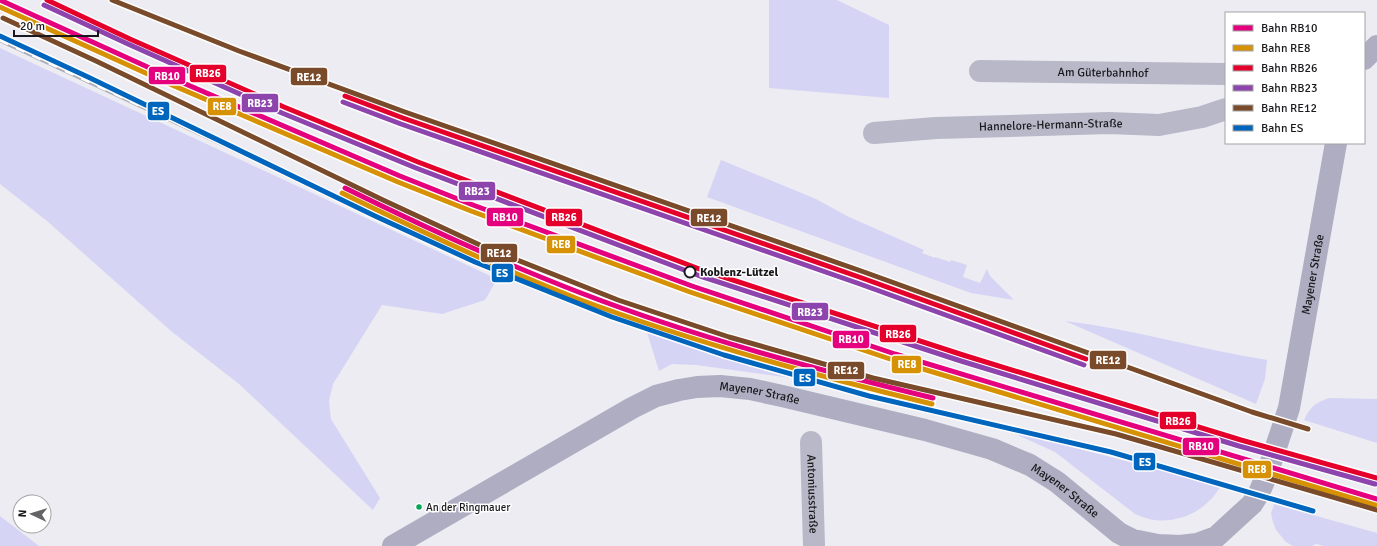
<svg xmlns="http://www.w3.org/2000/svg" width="1377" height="546" font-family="Signika,sans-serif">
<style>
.green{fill:#d5d4f5}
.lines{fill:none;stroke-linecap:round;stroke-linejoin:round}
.street{stroke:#b8b8c8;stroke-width:22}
.secondary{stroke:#aeadc1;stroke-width:22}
.rail-casing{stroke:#adadb8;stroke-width:4.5}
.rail{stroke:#fff;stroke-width:3;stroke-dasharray:9;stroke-linecap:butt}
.rail-1-casing{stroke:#fff;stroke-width:8}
.rail-2-casing{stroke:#fff;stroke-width:8}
.rail-3-casing{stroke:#fff;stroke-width:8}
.rail-4-casing{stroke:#fff;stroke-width:8}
.rail-5-casing{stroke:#fff;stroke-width:8}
.rail-6-casing{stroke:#fff;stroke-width:8}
.rail-1{stroke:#e5007d;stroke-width:5}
.rail-2{stroke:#d69104;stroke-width:5}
.rail-3{stroke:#e4002b;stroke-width:5}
.rail-4{stroke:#8e44ad;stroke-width:5}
.rail-5{stroke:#7a4b2a;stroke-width:5}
.rail-6{stroke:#0065bd;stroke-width:5}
.stop-dot{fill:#fff;stroke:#19191d;stroke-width:2}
.bus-dot{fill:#00a651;stroke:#fff;stroke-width:1.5}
.labels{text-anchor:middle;stroke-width:3;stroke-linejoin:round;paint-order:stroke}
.bus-label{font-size:11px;fill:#19191d;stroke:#fff;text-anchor:start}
.street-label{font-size:12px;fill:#19191d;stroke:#fff}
.stop-label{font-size:12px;font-weight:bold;fill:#19191d;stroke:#fff;text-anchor:start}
.line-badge{stroke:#fff;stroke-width:1.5}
.badge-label{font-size:11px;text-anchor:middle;font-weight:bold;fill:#fff}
</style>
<rect width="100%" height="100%" fill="#ececf2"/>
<!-- green -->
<g class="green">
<polygon points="769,0 837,0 889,25 889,98 769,88"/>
<polygon points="0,48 497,279 485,300 442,314 382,305 333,384 329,401 331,419 380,498 373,510 239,384 171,331 47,221 0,184"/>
<polygon points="721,160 816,199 849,217 924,250 922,253 935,258 935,257 950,262 951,260 967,265 963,277 980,283 987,269 990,276 1014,300 971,293 707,197"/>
<path d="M1065,321C1133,329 1199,349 1267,360L1265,379L1256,404Z"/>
<polygon points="647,332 799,379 696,365 672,364 659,371"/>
<path d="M1329,398L1377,399V443L1304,420C1310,407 1315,403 1329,398Z"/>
<path d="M1007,430L1221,486C1217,491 1214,497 1209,501C1195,516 1170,524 1149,519C1145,518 1140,516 1135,514L1055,452Z"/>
<polygon points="1274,504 1377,533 1377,546 1324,546 1316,544 1312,546 1293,546 1286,542 1276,530 1273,522 1271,514"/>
<polygon points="0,516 39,546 0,546"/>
</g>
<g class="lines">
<!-- street -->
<g class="street">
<path id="s1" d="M980,71L1226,74"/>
<path id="s2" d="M874,133L936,128L1109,123L1159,125L1202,117L1226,109"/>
<path id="s3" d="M811,442L814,546"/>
</g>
<!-- secondary -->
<g class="secondary">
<polyline points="1364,59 1377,46"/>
<path id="s4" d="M393,546L632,408L656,396L679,390L697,387L720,386L750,389L782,396L925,430L992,449L1030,465L1057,482L1119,533L1133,540L1158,545L1180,546L1197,544L1216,537L1252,504L1259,493L1267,474L1289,408L1336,143"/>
</g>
<defs>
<polyline id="rail" points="0,40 250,157"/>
</defs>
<!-- rail casing -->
<use href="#rail" class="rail-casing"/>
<!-- rail -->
<use href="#rail" class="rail"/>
<defs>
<g id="rail-1">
<polyline points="0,0 174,79 400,176 473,205 692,286 895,354 1377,499"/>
<path d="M345,188C422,226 500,262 581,293C695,337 814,369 933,398"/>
</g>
<g id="rail-2">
<polyline points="0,7 172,85 398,182 471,211 690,292 893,360 1375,505"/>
<path d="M342,193C420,231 498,268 578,299C693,342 812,375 932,404"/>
</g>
<g id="rail-3">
<polyline points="47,0 130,39 284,107 418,162 702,270 963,355 1241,440 1377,478"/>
<polyline points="345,96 403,118 862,278 1086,359"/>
</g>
<g id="rail-4">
<polyline points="44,5 128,44 282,113 416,168 700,276 961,361 1239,446 1375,484"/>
<polyline points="343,102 401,124 860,284 1084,365"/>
</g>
<g id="rail-5">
<polyline points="112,0 239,51 405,112 864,272 1252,412 1308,429"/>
<polyline points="3,18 96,61 383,200 482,246 618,300 729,337 873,378 1116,434 1377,510"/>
</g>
<polyline id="rail-6" points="0,36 88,77 375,216 475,262 612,317 724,355 869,396 1111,452 1313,511"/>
</defs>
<!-- rail-1 casing -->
<use href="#rail-1" class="rail-1-casing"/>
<!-- rail-2 casing -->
<use href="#rail-2" class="rail-2-casing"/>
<!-- rail-3 casing -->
<use href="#rail-3" class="rail-3-casing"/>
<!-- rail-4 casing -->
<use href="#rail-4" class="rail-4-casing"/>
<!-- rail-5 casing -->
<use href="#rail-5" class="rail-5-casing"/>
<!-- rail-6 casing -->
<use href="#rail-6" class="rail-6-casing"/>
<!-- rail-1 -->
<use href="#rail-1" class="rail-1"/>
<!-- rail-2 -->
<use href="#rail-2" class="rail-2"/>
<!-- rail-3 -->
<use href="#rail-3" class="rail-3"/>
<!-- rail-4 -->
<use href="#rail-4" class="rail-4"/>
<!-- rail-5 -->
<use href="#rail-5" class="rail-5"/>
<!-- rail-6 -->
<use href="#rail-6" class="rail-6"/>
</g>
<!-- markers -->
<circle class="stop-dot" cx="690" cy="272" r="5.5"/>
<circle class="bus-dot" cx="419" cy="507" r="3.5"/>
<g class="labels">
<!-- bus labels -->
<g class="bus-label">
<text x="426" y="511">An der Ringmauer</text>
</g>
<!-- street labels -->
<g class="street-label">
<text dy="4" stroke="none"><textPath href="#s1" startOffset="123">Am Güterbahnhof</textPath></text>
<text dy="4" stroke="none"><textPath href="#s2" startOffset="177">Hannelore-Hermann-Straße</textPath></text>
<text dy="4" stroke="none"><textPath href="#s4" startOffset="1189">Mayener Straße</textPath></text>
<text dy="4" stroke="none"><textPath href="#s4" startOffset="408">Mayener Straße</textPath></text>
<text dy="4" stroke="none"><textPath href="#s4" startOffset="732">Mayener Straße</textPath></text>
<text dy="4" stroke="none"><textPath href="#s3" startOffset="52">Antoniusstraße</textPath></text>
</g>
<!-- stop labels -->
<g class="stop-label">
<text x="700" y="276">Koblenz-Lützel</text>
</g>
</g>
<g class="line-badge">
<rect x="189" y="64" width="38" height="19" rx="4" fill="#e4002b"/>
<rect x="148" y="66" width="38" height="19" rx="4" fill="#e5007d"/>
<rect x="290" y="67" width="38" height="19" rx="4" fill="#7a4b2a"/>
<rect x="241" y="93" width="38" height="20" rx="4" fill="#8e44ad"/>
<rect x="207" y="97" width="30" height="19" rx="4" fill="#d69104"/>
<rect x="147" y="101" width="23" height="20" rx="4" fill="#0065bd"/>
<rect x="458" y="181" width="38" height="20" rx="4" fill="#8e44ad"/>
<rect x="486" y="207" width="38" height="20" rx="4" fill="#e5007d"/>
<rect x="545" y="208" width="38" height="19" rx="4" fill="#e4002b"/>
<rect x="690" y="208" width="38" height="19" rx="4" fill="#7a4b2a"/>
<rect x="546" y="235" width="30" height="19" rx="4" fill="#d69104"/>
<rect x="480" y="243" width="38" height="20" rx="4" fill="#7a4b2a"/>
<rect x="491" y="263" width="23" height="20" rx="4" fill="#0065bd"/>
<rect x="791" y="302" width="38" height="19" rx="4" fill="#8e44ad"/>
<rect x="879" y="324" width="38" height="19" rx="4" fill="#e4002b"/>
<rect x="832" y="330" width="38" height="19" rx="4" fill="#e5007d"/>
<rect x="1089" y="350" width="38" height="20" rx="4" fill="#7a4b2a"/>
<rect x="891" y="355" width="31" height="19" rx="4" fill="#d69104"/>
<rect x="827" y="361" width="38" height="19" rx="4" fill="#7a4b2a"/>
<rect x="793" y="368" width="23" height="19" rx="4" fill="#0065bd"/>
<rect x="1159" y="411" width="38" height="19" rx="4" fill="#e4002b"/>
<rect x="1182" y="437" width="38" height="19" rx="4" fill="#e5007d"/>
<rect x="1133" y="452" width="23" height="19" rx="4" fill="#0065bd"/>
<rect x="1242" y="460" width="30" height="19" rx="4" fill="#d69104"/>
</g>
<g class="badge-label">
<text x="208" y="77">RB26</text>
<text x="167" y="80">RB10</text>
<text x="309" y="81">RE12</text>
<text x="260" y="107">RB23</text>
<text x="222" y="110">RE8</text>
<text x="158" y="115">ES</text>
<text x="477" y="195">RB23</text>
<text x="505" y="221">RB10</text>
<text x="564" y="221">RB26</text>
<text x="709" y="222">RE12</text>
<text x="561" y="248">RE8</text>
<text x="499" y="257">RE12</text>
<text x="502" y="277">ES</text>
<text x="810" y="316">RB23</text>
<text x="898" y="338">RB26</text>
<text x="851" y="343">RB10</text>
<text x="1108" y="364">RE12</text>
<text x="907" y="368">RE8</text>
<text x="846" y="374">RE12</text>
<text x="805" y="382">ES</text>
<text x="1178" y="425">RB26</text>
<text x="1201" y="450">RB10</text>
<text x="1145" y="466">ES</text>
<text x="1257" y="473">RE8</text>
</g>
<!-- legend -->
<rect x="1225" y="12" width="140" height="132" fill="#ffffff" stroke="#a3a3a5"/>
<rect x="1233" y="25" width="20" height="6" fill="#e5007d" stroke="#a3a3a5"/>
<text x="1261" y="32" font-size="12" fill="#19191d">Bahn RB10</text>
<rect x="1233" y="45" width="20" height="6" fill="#d69104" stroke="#a3a3a5"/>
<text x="1261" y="52" font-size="12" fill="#19191d">Bahn RE8</text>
<rect x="1233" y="65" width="20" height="6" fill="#e4002b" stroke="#a3a3a5"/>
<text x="1261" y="72" font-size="12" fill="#19191d">Bahn RB26</text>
<rect x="1233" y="85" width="20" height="6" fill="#8e44ad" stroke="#a3a3a5"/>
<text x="1261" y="92" font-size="12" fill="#19191d">Bahn RB23</text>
<rect x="1233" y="105" width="20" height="6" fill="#7a4b2a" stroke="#a3a3a5"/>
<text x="1261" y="112" font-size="12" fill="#19191d">Bahn RE12</text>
<rect x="1233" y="125" width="20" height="6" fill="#0065bd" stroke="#a3a3a5"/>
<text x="1261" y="132" font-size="12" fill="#19191d">Bahn ES</text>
<!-- north arrow -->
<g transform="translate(32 514) rotate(274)"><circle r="19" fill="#ffffff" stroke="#a3a3a5"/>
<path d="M0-3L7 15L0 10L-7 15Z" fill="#636368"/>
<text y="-6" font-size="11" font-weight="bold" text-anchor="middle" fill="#19191d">N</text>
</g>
<!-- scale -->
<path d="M14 30v6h84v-6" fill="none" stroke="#19191d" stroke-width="2"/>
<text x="20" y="30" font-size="12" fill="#19191d" stroke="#ffffff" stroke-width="3" paint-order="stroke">20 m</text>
</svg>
